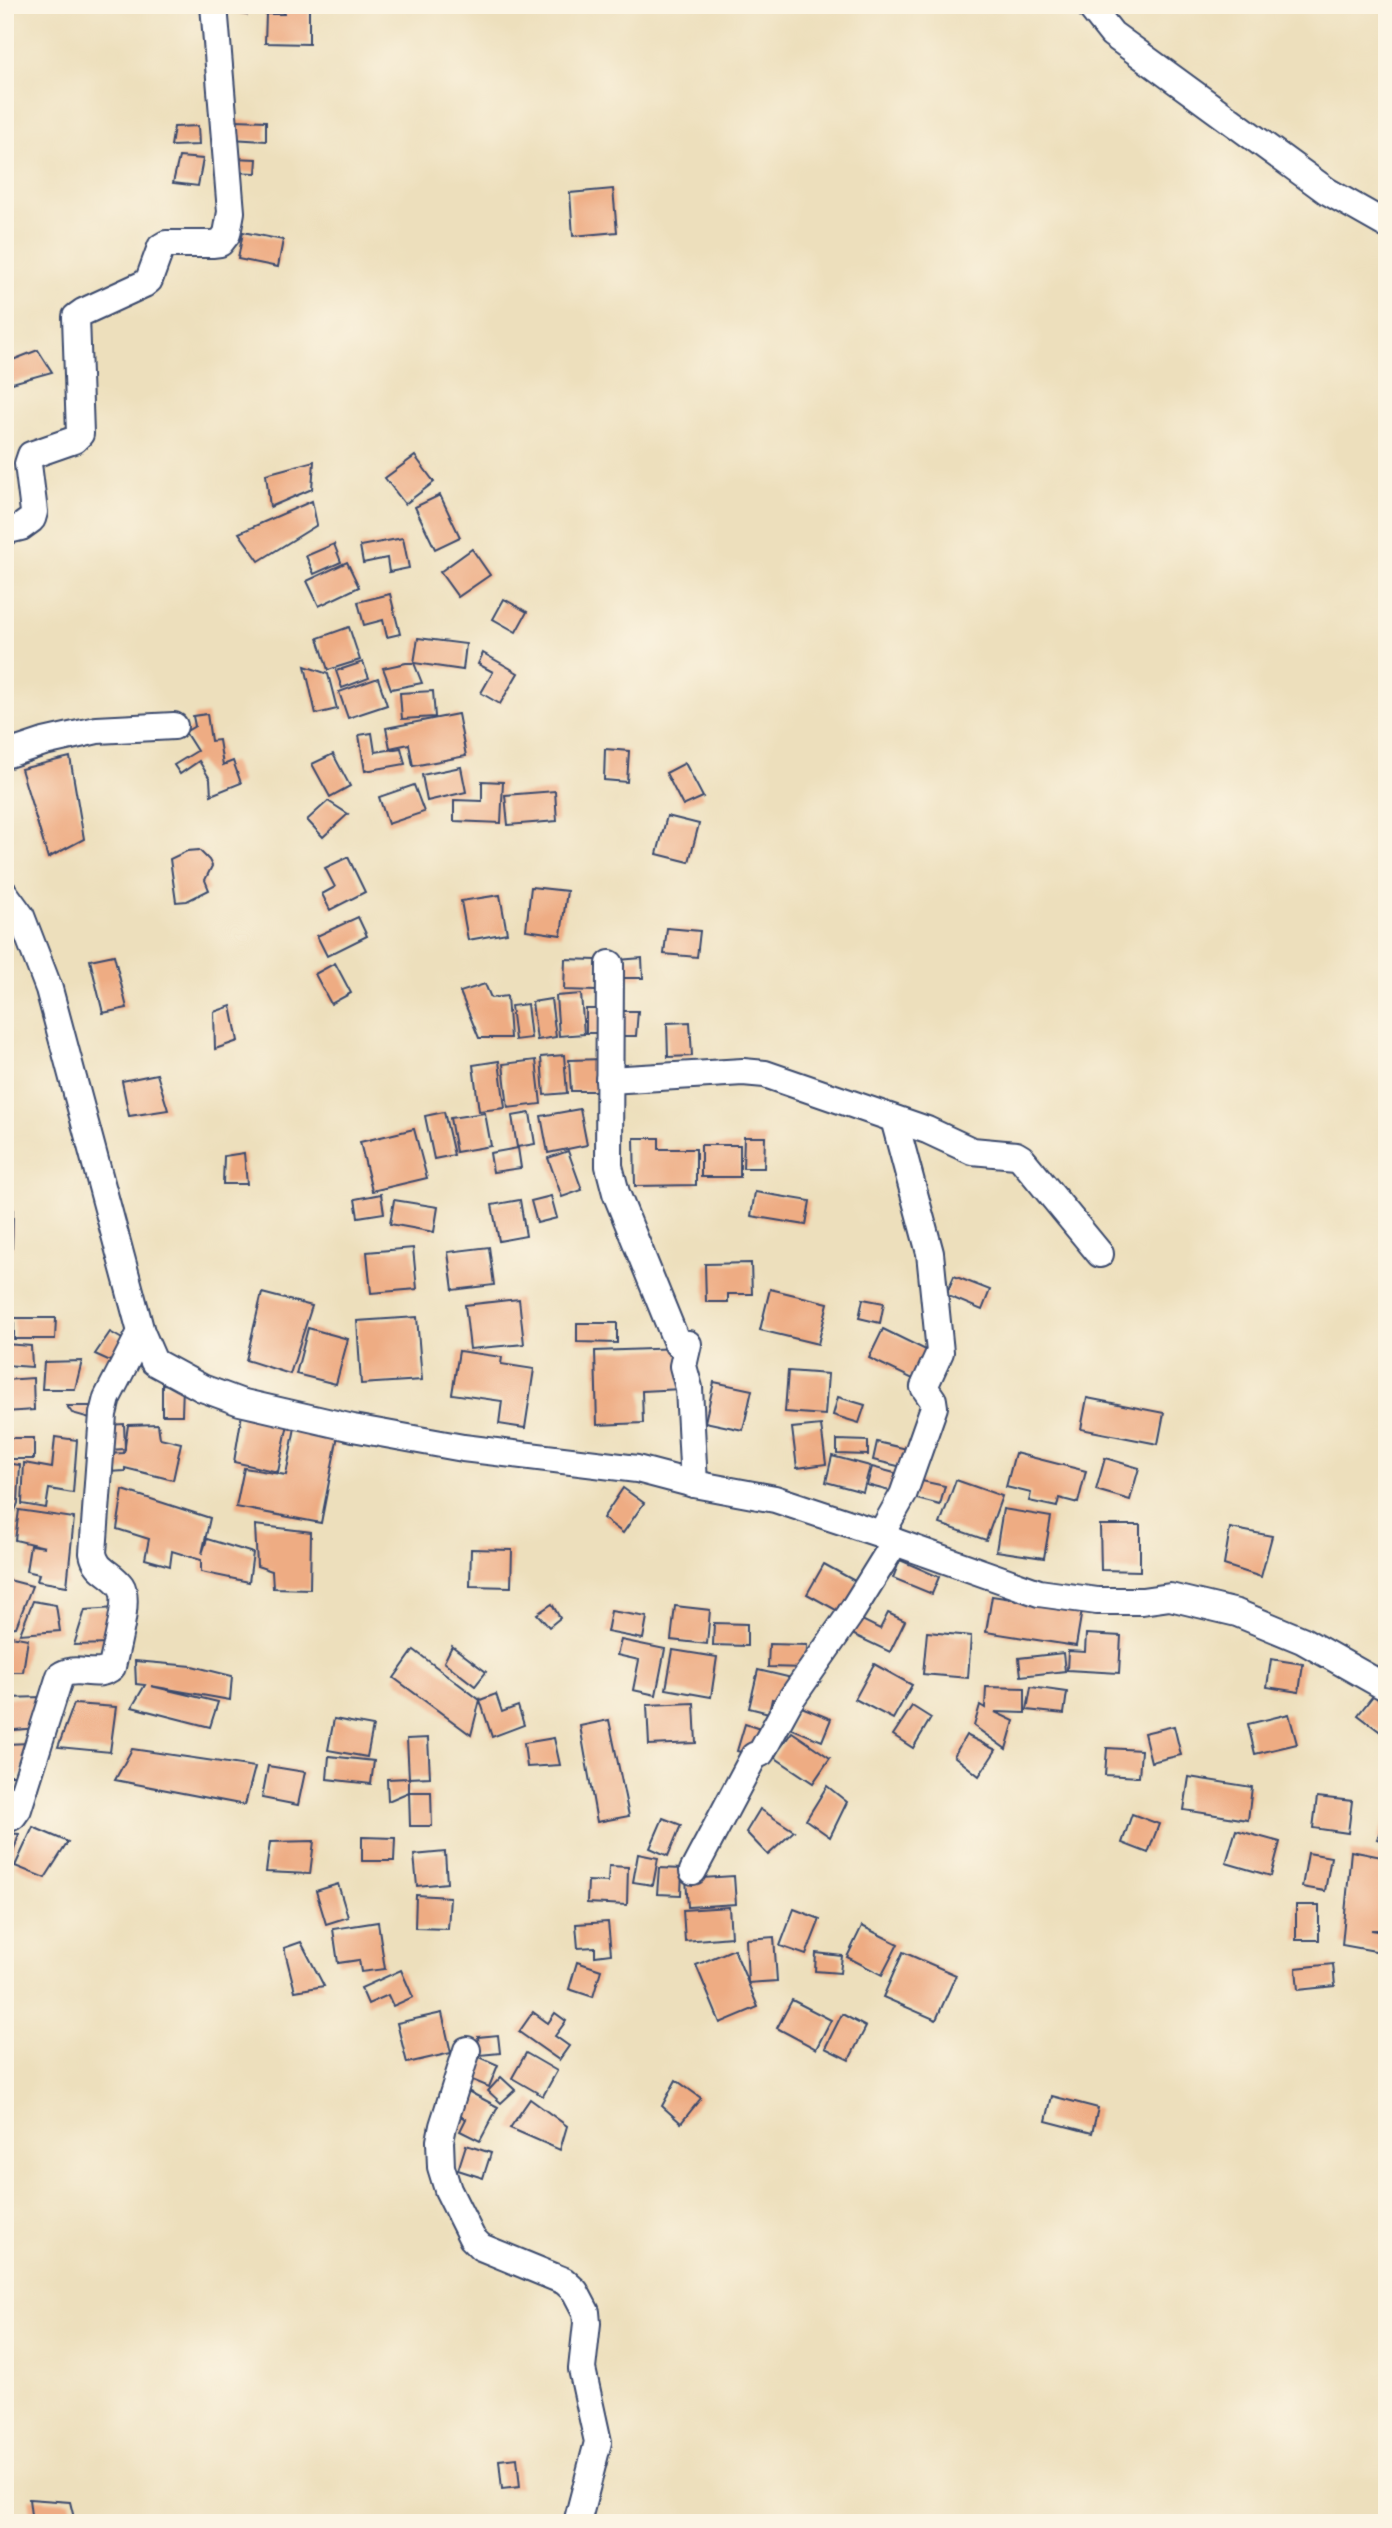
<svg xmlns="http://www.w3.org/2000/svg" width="1392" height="2528" font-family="Kalam,sans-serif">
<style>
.building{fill:#eeac83}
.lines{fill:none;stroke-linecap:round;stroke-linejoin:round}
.minor-casing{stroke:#3a496c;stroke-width:30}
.minor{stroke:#fff;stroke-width:26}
</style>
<rect width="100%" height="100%" fill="#fcf5e5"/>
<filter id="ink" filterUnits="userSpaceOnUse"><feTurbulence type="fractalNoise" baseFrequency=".0143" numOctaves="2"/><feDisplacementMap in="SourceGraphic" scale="14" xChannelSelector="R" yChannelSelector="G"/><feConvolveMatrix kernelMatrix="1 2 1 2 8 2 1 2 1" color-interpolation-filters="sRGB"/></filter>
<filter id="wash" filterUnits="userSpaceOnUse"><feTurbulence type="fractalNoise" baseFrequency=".00686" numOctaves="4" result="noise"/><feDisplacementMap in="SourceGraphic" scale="28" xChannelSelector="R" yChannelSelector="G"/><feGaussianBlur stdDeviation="1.57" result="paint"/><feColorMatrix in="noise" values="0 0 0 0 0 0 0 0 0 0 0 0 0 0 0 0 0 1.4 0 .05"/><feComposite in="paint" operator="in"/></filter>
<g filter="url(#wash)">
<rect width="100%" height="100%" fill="#eddfbc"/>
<g id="blocks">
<!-- building -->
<g class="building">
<polygon points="223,5 249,5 247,15 221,10"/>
<polygon points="284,5 309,5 309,44 265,43 266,14 284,14"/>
<polygon points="235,120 266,121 266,141 232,139"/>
<polygon points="198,126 199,145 171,146 174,127"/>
<polygon points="179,157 203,159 198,186 173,183"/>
<polygon points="231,158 257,159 256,173 230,172"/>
<polygon points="613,189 617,232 573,236 570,193"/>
<polygon points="243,232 283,240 278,267 238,259"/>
<polygon points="38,350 52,372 5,385 5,363"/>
<polygon points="415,456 434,482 405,504 385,478"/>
<polygon points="314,461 312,489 270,507 266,474"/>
<polygon points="440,495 460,537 435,549 415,507"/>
<polygon points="312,501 317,525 259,561 239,533"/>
<polygon points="403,538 409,568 389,572 387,558 363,563 360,546"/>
<polygon points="334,544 341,562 314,574 306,556"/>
<polygon points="472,549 490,575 458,597 440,572"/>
<polygon points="347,562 359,587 319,606 307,581"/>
<polygon points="390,594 400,634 387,637 383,620 364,625 358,602"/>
<polygon points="504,599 527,612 516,632 493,619"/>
<polygon points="349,627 360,660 328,670 318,638"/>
<polygon points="418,638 466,644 463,670 414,663"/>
<polygon points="483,653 518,673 500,704 481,693 493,672 478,664"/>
<polygon points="363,662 369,678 342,688 336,671"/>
<polygon points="406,663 414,663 422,683 391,689 383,668"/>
<polygon points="305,666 328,674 337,709 316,714"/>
<polygon points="378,678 387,705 348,718 339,692"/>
<polygon points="433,691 435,717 402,719 400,693"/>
<polygon points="207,714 211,741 219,740 223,765 233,761 241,783 211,795 210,779 199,761 180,774 174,765 197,751 185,732 195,726 193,716"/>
<polygon points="458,714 466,756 413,766 409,744 390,748 386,728"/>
<polygon points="372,733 375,752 401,748 405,764 365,771 359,735"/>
<polygon points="605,749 629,751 627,782 604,780"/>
<polygon points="333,754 350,786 330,797 312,764"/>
<polygon points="70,757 84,839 48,858 21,769"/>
<polygon points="685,763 703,797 683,806 666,773"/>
<polygon points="461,767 466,792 427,801 422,775"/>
<polygon points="482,781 503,782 501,823 454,821 454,800 482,801"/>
<polygon points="414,785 424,812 388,824 379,797"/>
<polygon points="555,791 557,821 508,825 505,795"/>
<polygon points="328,801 348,814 323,837 307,820"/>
<polygon points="667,816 699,824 689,862 657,854"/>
<polygon points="199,850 209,860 212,866 205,880 209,890 187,901 176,902 170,859 187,851"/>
<polygon points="348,857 365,892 330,910 322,894 335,887 325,868"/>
<polygon points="531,887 567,891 561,935 526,930"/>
<polygon points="500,895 507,933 468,940 461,901"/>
<polygon points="358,917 367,936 327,956 317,936"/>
<polygon points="667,928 700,931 697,957 664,954"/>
<polygon points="114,955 127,1008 103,1013 90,960"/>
<polygon points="642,958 643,978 617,978 618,960"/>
<polygon points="565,959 597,960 596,991 564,990"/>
<polygon points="335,963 351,993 331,1004 315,974"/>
<polygon points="485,984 491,998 507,996 510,1038 479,1038 460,992"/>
<polygon points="581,994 584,1034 559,1036 556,996"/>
<polygon points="551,999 556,1037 537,1040 532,1002"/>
<polygon points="527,1004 531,1038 515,1040 511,1006"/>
<polygon points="231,1006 238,1041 215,1049 214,1012"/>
<rect x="586" y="1009" width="18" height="24"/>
<polygon points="615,1011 638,1011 636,1036 613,1036"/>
<polygon points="690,1022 692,1056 668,1057 667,1023"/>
<polygon points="564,1055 567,1093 544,1095 541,1057"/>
<polygon points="604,1059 605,1091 571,1091 569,1060"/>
<polygon points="536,1060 541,1104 508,1108 503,1064"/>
<polygon points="499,1061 505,1108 479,1111 473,1065"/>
<polygon points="157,1074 168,1110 129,1116 122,1081"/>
<polygon points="580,1109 587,1145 548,1153 541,1116"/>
<polygon points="444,1112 454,1155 434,1159 425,1116"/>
<polygon points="485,1113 491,1146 456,1152 450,1118"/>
<polygon points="530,1113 535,1144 517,1147 512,1116"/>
<polygon points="414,1129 427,1178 372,1191 360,1142"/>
<polygon points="744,1137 765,1137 764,1168 743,1168"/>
<polygon points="634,1138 659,1138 659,1149 696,1149 696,1185 635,1186"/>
<rect x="701" y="1145" width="39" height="32"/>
<polygon points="518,1148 521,1168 493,1172 490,1153"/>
<polygon points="568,1151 582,1190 562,1197 548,1158"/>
<polygon points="244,1153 247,1184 223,1184 224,1156"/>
<polygon points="755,1192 810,1201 806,1225 751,1216"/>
<polygon points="381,1194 384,1213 358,1217 355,1199"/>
<polygon points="551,1196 557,1218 537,1223 531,1201"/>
<polygon points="394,1200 438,1207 434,1232 390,1224"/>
<polygon points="520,1200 526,1236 499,1241 492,1205"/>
<polygon points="13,1208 12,1249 5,1250 5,1209"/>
<polygon points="489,1247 494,1285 453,1290 448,1252"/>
<polygon points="413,1248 417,1289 371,1293 367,1252"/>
<polygon points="751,1263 752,1294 728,1294 728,1302 706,1302 705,1264"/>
<polygon points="954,1276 990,1290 982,1310 946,1295"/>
<polygon points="770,1289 828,1303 818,1344 760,1330"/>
<polygon points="262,1293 312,1306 290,1374 246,1360"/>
<polygon points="519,1299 524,1344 470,1349 465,1305"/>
<polygon points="863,1299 884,1303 880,1323 859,1318"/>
<polygon points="417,1317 422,1380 361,1384 357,1321"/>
<polygon points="14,1318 56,1318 55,1339 14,1339"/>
<polygon points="577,1323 617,1323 617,1343 577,1342"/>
<polygon points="308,1328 348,1339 336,1384 296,1374"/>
<polygon points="883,1329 930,1352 917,1381 869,1358"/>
<polygon points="110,1332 131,1344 119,1365 95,1354"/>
<polygon points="5,1344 31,1346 32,1367 5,1365"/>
<polygon points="680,1348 681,1389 642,1391 643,1423 597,1425 595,1351"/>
<polygon points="459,1351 502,1357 501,1364 534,1369 525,1428 499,1424 502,1401 452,1394"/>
<polygon points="82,1361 75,1389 42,1389 44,1362"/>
<polygon points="788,1371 828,1374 825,1415 785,1412"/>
<polygon points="33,1378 34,1410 5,1412 5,1380"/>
<polygon points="714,1382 752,1390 743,1430 705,1422"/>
<polygon points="162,1384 183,1385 182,1415 162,1415"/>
<polygon points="838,1397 865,1405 859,1423 833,1415"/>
<polygon points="1087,1398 1164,1413 1158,1444 1081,1429"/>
<polygon points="67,1406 93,1406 90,1418 72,1413"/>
<polygon points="243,1408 289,1419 278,1472 234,1462"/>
<polygon points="296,1422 339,1430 321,1523 236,1507 244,1468 286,1475"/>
<polygon points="124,1424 125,1449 109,1450 108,1425"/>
<polygon points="158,1424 160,1438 181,1443 173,1480 125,1468 125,1471 108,1472 107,1454 124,1453 128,1425"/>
<polygon points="821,1425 826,1464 797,1468 792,1428"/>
<polygon points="55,1437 77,1440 73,1493 49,1489 46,1508 22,1504 24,1463 52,1468"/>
<rect x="5" y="1438" width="29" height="21"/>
<polygon points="837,1440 868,1441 868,1455 837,1454"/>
<polygon points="877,1442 907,1449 902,1467 873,1460"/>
<polygon points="1015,1453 1086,1471 1078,1503 1059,1498 1057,1507 1029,1501 1031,1493 1006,1487"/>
<polygon points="832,1456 870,1466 863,1492 826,1482"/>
<polygon points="1105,1458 1139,1468 1130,1500 1096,1490"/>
<polygon points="5,1463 20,1465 18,1503 14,1513 5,1512"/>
<polygon points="872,1467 906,1476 901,1494 867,1485"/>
<polygon points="917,1480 945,1486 940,1505 913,1498"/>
<polygon points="956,1480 1002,1496 986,1540 940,1524"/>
<polygon points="623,1488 644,1503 623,1533 603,1518"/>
<polygon points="123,1490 210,1518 202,1554 207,1539 253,1553 249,1582 201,1572 201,1560 172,1551 170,1566 145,1559 149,1539 117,1529"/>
<polygon points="1003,1509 1051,1517 1044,1558 996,1551"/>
<polygon points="19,1510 74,1518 67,1586 37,1581 39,1574 26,1571 30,1545 45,1547 15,1540"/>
<polygon points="255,1525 311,1532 310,1589 273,1588 272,1571 257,1566"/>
<polygon points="1100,1525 1140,1525 1140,1571 1101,1570"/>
<polygon points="1230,1528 1272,1536 1261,1577 1224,1565"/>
<polygon points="471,1549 512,1550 511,1587 470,1586"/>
<polygon points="900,1560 939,1577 932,1594 893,1578"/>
<polygon points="824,1564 862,1585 845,1615 807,1594"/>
<polygon points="5,1579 32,1586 16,1627 5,1628"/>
<polygon points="992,1596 1082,1610 1076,1646 986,1632"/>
<polygon points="33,1601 56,1605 60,1631 20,1634"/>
<polygon points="552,1604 560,1618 549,1627 537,1614"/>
<polygon points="675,1606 710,1610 707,1644 671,1640"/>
<polygon points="116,1608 110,1644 74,1645 85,1610"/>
<polygon points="611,1611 647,1617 643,1639 607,1632"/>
<polygon points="888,1613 905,1621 890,1652 852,1634 860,1619 880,1629"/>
<polygon points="714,1623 747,1624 747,1646 713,1645"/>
<polygon points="927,1632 971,1636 968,1678 923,1674"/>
<polygon points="1086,1634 1121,1636 1119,1673 1067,1670 1068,1651 1085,1652"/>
<polygon points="5,1635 28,1639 23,1672 5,1672"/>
<polygon points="621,1640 665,1649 656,1695 633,1690 639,1660 617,1655"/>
<polygon points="769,1644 807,1645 806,1668 768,1667"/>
<polygon points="452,1646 486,1672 475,1686 444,1662"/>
<polygon points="414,1650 480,1700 496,1694 502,1712 518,1706 524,1725 492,1737 480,1700 471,1735 394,1678"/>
<polygon points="673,1650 717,1657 711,1697 666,1689"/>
<polygon points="1063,1653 1065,1671 1021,1676 1019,1658"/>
<polygon points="1271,1659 1303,1664 1299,1692 1267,1687"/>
<polygon points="135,1661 192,1666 232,1676 230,1700 151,1686 218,1702 210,1727 132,1707 145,1685 136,1684"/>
<polygon points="874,1664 912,1685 893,1719 855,1699"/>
<polygon points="758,1670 792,1678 786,1702 772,1699 769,1713 749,1708"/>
<polygon points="986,1687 1025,1688 1025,1713 995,1712 1014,1721 1006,1749 974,1726 980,1705 985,1708"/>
<polygon points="1031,1687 1067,1692 1064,1714 1027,1710"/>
<polygon points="1376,1692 1387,1700 1387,1737 1358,1715"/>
<polygon points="42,1697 36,1728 5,1731 5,1698"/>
<polygon points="694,1703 696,1743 649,1745 647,1705"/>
<polygon points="74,1704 116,1707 110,1752 58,1747"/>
<polygon points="799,1706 831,1719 822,1741 790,1728"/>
<polygon points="912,1706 931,1718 913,1748 893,1735"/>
<polygon points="1289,1714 1297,1744 1255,1754 1248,1724"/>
<polygon points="334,1719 373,1726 367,1757 328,1750"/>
<polygon points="609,1720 629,1816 597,1822 580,1726"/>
<polygon points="745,1724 760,1729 753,1755 737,1751"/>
<polygon points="1174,1726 1181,1755 1151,1762 1144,1733"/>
<polygon points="792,1732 830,1758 813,1783 774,1757"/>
<polygon points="966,1735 996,1750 979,1776 954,1756"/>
<polygon points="428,1738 430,1777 409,1778 409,1792 388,1801 387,1779 409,1778 407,1739"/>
<polygon points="554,1738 560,1765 527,1767 524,1743"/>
<polygon points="30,1743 20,1775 5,1775 5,1744"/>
<polygon points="1107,1748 1141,1750 1139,1777 1105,1775"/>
<polygon points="132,1749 255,1767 245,1805 115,1780"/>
<polygon points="329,1756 374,1761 371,1784 327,1779"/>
<polygon points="268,1766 305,1772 298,1805 262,1798"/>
<polygon points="1189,1777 1252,1787 1248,1820 1184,1810"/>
<polygon points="827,1786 847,1802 830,1837 806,1820"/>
<polygon points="409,1792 431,1792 432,1826 410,1826"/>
<polygon points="1317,1797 1352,1801 1348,1833 1313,1828"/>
<polygon points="760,1809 794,1831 768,1855 746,1832"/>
<polygon points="1132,1814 1159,1824 1148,1853 1122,1843"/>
<polygon points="1387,1815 1387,1842 1377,1839"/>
<polygon points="663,1818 681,1825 668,1856 650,1848"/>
<polygon points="33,1827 68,1842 45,1878 15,1866"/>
<polygon points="1236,1830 1280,1842 1271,1876 1226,1863"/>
<polygon points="5,1833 19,1834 9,1866 5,1865"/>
<polygon points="362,1837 395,1838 394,1861 362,1861"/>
<polygon points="314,1841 310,1874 266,1872 270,1842"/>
<polygon points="1351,1851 1387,1858 1387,1930 1371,1930 1384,1932 1381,1952 1342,1945"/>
<polygon points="445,1852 447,1883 417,1886 414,1855"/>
<polygon points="1308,1853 1331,1857 1325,1891 1302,1887"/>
<polygon points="638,1854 658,1858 653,1885 633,1882"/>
<polygon points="609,1866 628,1867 627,1905 587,1903 588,1881 608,1882"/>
<polygon points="659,1868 682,1869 681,1895 657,1894"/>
<polygon points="734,1876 736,1904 688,1907 686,1879"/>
<polygon points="338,1884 348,1917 326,1924 316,1891"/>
<polygon points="416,1895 450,1897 448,1929 415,1928"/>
<rect x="1296" y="1905" width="23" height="35"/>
<polygon points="729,1907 731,1937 685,1941 683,1910"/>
<polygon points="794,1909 820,1919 806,1955 780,1946"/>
<polygon points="378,1922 385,1969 361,1972 359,1960 338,1963 333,1929"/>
<polygon points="608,1922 611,1954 595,1956 595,1947 578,1948 576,1924"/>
<polygon points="862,1926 898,1944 882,1975 847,1957"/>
<polygon points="774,1937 777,1981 748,1983 746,1939"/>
<polygon points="301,1942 324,1986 295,1991 284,1948"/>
<polygon points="734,1949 758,2007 720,2023 696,1965"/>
<polygon points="903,1952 956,1975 936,2020 883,1997"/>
<polygon points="816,1953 842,1956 840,1973 815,1971"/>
<polygon points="577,1962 601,1970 593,1997 569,1989"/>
<polygon points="1333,1964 1335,1986 1298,1990 1296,1968"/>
<polygon points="401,1970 413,1997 393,2006 388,1995 368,2004 361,1988"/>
<polygon points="792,2000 831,2020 816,2049 777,2028"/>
<polygon points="533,2012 548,2023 555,2013 566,2021 555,2036 569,2046 559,2060 519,2032"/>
<polygon points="442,2013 451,2053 407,2063 397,2023"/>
<polygon points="842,2014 866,2027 849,2060 825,2048"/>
<polygon points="498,2035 500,2053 480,2055 478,2037"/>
<polygon points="526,2053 557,2071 543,2096 512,2078"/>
<polygon points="475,2055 498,2065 489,2087 465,2077"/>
<polygon points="501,2077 515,2090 501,2103 488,2091"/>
<polygon points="676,2080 701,2098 681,2123 662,2106"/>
<polygon points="464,2089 498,2107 480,2141 460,2131 466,2119 452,2112"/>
<polygon points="1052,2096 1098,2108 1092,2133 1046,2121"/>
<polygon points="530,2099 567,2126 560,2150 510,2128"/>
<polygon points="466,2145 491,2153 483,2178 458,2170"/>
<polygon points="517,2458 520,2487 502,2489 499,2460"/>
<polygon points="29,2499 70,2502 74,2518 32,2523"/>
</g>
</g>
</g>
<g filter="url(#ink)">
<use href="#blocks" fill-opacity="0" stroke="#3a496c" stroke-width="2"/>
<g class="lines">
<defs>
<g id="minor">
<polyline points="1089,5 1112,34 1327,191 1387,225"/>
<polyline points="5,531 21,527 32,519 34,512 28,464 31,455 74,440 80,434 76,317 83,312 144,284 149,280 161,247 166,244 212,244 220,243 227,234 231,212 214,5"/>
<polyline points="5,755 44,742 97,730 174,726"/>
<polyline points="5,894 21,916 49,989 141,1332 154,1362 202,1388 240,1402 353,1428 463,1448 637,1469 694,1484 775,1499 881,1534 895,1542 1039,1593 1097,1601 1142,1601 1170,1597 1237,1613 1302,1640 1387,1688"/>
<polyline points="610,964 609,1166 616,1193 677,1343 688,1344 683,1366 689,1388 694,1484"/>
<polyline points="609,1080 743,1072 765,1074 927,1130 972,1151 1016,1155 1021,1158 1100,1254"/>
<polyline points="881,1534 903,1495 934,1407 933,1400 924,1387 940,1352 930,1253 894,1119"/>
<path d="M5,1820L13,1816L18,1809L60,1676C75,1664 98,1680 112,1667C115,1651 130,1599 121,1586C111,1572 96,1571 93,1553L103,1414L107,1398L141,1332"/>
<polyline points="693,1871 754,1756 761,1753 789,1702 849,1616 895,1542"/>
<polyline points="467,2050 443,2126 440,2141 441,2167 448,2190 472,2238 481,2247 564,2281 575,2291 586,2312 587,2323 582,2369 598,2442 577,2523"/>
</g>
</defs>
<!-- minor casing -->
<use href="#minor" class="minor-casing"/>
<!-- minor -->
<use href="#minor" class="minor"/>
</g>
</g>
<!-- margin -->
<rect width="1392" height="2528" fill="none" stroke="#fcf5e5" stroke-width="28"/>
</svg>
